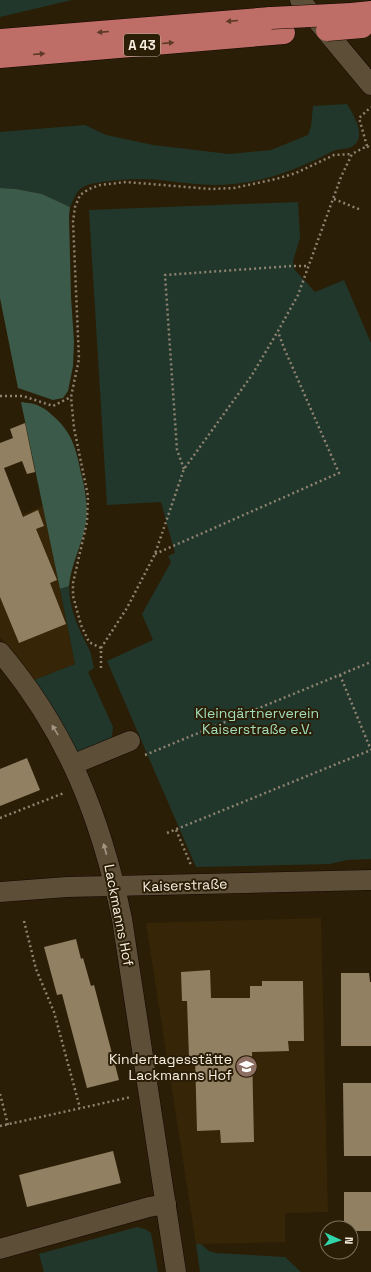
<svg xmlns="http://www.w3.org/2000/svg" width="371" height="1272" font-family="'Space Grotesk',sans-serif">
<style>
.built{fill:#362506}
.green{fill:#21372b}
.forest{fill:#3b5a49}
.building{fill:#928063}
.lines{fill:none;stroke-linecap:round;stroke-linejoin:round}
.minor-casing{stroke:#130700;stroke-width:21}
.highway-casing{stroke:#130700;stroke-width:23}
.path{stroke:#8e8270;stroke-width:2.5;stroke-dasharray:2 3;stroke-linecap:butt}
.minor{stroke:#5d4e37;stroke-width:20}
.highway{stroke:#be6e67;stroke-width:22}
.highway-bridge-casing{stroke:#130700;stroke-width:23;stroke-linecap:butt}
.highway-bridge{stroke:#be6e67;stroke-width:22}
.oneway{fill:#5e3a29}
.oneway2{fill:#a39684}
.labels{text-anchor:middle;stroke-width:4;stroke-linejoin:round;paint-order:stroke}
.shield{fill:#2b1e07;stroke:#bab0a0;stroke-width:1}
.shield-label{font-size:13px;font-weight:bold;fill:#f8efe1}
.park-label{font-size:14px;fill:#a2ddbc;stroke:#2b1e07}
.street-label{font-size:14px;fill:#f8efe1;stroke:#2b1e07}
.poi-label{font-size:14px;fill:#f8efe1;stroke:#2b1e07;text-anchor:end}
</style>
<rect width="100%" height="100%" fill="#2b1e07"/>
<!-- built -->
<g class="built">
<polygon points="43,506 75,664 34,680 0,637 0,524"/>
<polygon points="321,918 328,1212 285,1213 285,1242 196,1244 146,923"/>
</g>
<!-- green -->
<g class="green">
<polygon points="0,0 72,0 0,17"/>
<path d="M347,104C354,115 368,139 351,147C345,150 337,148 331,152C295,171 256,185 215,185C197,185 179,182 161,180C144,178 127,179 109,181C102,182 90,183 83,187C76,191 73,201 70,207L42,194L16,189L0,188V132L85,125L106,135L153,145L229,154L271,150L308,135L311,127L313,106Z"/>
<polygon points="298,202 300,238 293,261 294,269 315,292 344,280 371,343 371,859 347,860 330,864 196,867 107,661 153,640 142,614 171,562 168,556 175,553 161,502 107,505 89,210"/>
<path d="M69,586C69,608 78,628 88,647C92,654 92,661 94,668L88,672L113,727L112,736L110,740L79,756L34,680L75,664L60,589Z"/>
<polygon points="137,1227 145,1229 151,1233 158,1272 44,1272 39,1254"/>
<polygon points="196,1244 201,1244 209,1251 216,1253 285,1257 301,1272 200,1272"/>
</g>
<!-- forest -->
<g class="forest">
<polygon points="0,188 16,189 42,194 70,207 69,216 71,297 74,341 73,366 68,391 63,398 53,400 18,388 0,298"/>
<path d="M21,402C27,403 34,403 39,406C44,408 48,411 52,415C72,432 76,448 81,473C85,488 88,506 86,521C83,544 71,563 69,586L60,589Z"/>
</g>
<!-- building -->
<g class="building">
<polygon points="25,423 35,472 27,474 22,461 4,468 23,517 38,510 44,526 36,529 57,580 50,583 66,624 19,643 0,597 0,443 13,438 10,429"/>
<polygon points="27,758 40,790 0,806 0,769"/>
<polygon points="76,939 81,959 83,958 91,986 94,985 119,1080 87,1088 62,994 57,995 44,947"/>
<polygon points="210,970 211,998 250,998 250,986 262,986 262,981 303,981 304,1041 288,1041 289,1051 252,1052 254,1142 221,1143 220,1130 197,1131 195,1057 189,1057 187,1001 182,1001 181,972"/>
<polygon points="341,973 369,973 370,982 371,982 371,1046 341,1046"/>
<polygon points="343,1083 371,1083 371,1156 344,1156"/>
<polygon points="113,1151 121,1183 27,1207 19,1175"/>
<polygon points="344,1192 371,1192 371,1231 351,1231 351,1228 344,1228"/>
</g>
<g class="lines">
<defs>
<g id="minor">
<polyline points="300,0 371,85"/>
<path d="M0,652C67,731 101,818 122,919L176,1272"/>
<polyline points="74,764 130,741"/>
<polyline points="0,892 67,887 371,880"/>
<polyline points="0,1249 149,1207 166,1204"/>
</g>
<g id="highway">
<polyline points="351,14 371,12"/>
<polyline points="0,40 271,18"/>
<polyline points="0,57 284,33"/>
</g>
</defs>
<!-- minor casing -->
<use href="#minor" class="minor-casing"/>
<!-- highway casing -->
<use href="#highway" class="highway-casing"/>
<!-- path -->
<g class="path">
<polyline points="367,146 359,118 371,107"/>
<polyline points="334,199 361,210"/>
<polyline points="0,396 23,396 53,406 71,397"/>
<polyline points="184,469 177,450 165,275 292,266 309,266"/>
<polyline points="155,554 339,473 284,348 278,332"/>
<polyline points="101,648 89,642 81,625 73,596 73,583 87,522 88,496 74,428 71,397 79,359 73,222 75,207 80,195 89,189 100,185 126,182 211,189 234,188 276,179 296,173 334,155 352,154"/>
<polyline points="101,668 101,648 127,608 155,554 184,469 252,375 278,331 298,295 341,177 352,154 367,146 371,149"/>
<polyline points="340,675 371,750"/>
<polyline points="145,755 371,662"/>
<polyline points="0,818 64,793"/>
<polyline points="176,830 191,865"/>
<polyline points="167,833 371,750"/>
<polyline points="24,921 36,969 54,1012 80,1108"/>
<polyline points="0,1094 8,1125"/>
<polyline points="0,1126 131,1097"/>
</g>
<!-- minor -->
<use href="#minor" class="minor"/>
<!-- highway -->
<use href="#highway" class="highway"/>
<defs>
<g id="highway-bridge">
<polyline points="271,18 351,14"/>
<polyline points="327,30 362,27"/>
</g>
</defs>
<!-- highway-bridge casing -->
<use href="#highway-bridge" class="highway-bridge-casing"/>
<!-- highway-bridge -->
<use href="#highway-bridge" class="highway-bridge"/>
</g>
<!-- one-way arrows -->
<defs><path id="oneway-solid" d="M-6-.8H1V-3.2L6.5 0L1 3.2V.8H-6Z"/></defs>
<g class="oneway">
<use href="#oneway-solid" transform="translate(232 21) rotate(175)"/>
<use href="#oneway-solid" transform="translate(103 32) rotate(175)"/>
<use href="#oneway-solid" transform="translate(168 43) rotate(-5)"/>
<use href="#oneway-solid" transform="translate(39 54) rotate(-5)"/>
</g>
<g class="oneway2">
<use href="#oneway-solid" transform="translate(55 730) rotate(-122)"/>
<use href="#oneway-solid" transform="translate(105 849) rotate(-105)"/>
</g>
<!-- icons -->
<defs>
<symbol id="school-disc" viewBox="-11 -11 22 22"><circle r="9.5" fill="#8d6e63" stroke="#2b1e07"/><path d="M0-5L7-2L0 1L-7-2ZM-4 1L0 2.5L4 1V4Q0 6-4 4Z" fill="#fff"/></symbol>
</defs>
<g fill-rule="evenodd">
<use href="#school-disc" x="234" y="1054" width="25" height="25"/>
</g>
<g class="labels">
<!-- shield labels -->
<rect class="shield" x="124" y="34" width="36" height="22" rx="3"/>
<g class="shield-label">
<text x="142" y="50">A 43</text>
</g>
<!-- park labels -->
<g class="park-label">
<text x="257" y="718">Kleingärtnerverein<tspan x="257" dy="16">Kaiserstraße e.V.</tspan></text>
</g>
<!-- street labels -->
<g class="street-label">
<text transform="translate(185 885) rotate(-2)" y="5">Kaiserstraße</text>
<text transform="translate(119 915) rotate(79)" y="5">Lackmanns Hof</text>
</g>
<!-- poi labels -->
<g class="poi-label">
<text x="232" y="1064">Kindertagesstätte<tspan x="232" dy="16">Lackmanns Hof</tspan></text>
</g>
</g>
<!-- north arrow -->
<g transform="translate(339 1240) rotate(93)"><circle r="19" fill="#2b1e07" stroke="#7d725e"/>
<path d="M0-3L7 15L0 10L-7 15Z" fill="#32d4a9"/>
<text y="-6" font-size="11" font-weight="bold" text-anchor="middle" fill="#f8efe1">N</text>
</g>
</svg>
